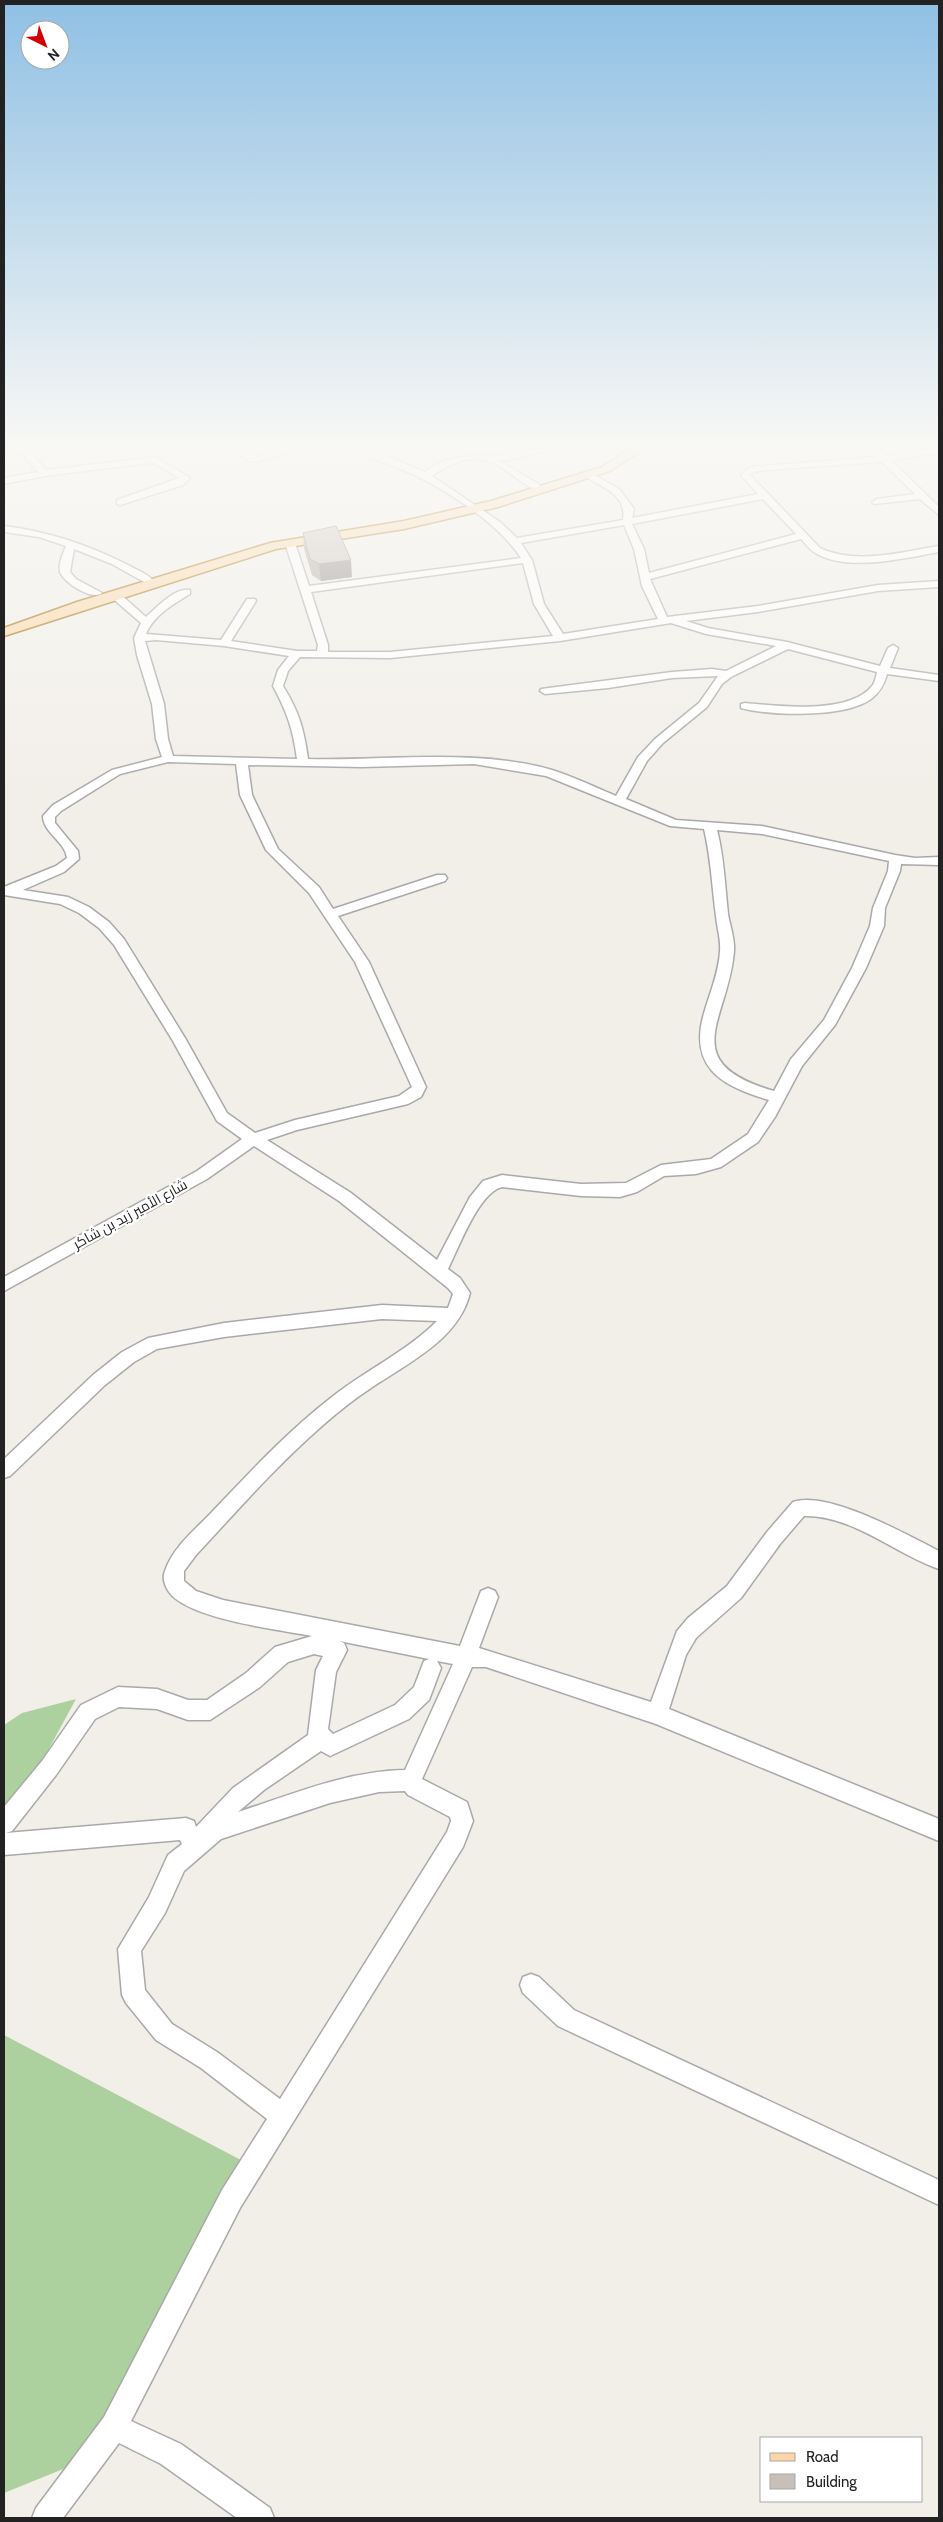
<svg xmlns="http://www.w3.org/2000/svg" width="943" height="2522" font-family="Cabin,Cairo,sans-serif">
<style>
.forest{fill:#add19e}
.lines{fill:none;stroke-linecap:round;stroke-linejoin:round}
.minor-casing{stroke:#a9a9a9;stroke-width:3}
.major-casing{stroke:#a06b00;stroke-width:3}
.minor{fill:#fff;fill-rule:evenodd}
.major{fill:#fcd6a4;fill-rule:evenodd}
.wall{fill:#aba49e}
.shaded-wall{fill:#8b8681}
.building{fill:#c7bfb8;stroke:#8b8681}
.labels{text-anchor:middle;stroke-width:4.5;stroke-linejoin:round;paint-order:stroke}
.street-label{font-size:14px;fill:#222;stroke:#fff}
</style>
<rect width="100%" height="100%" fill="#f2efe9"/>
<!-- forest -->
<g class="forest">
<polygon points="76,1699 9,1822 4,1826 4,1725 22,1713"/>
<polygon points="4,2035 260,2170 83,2461 4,2493"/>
</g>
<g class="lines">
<defs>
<g id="minor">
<polygon points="230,444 236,444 257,456 300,444 313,444 257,462 249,461 230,448"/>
<path d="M345,444H356L425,472C454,450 477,459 510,454C531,452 550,444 571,444L510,460H498L540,485V489L537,490C519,484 505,465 486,460C468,455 446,465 432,476L500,522L517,538L623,520C627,495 604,488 586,477L585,475L589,472L619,489L634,509L632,518L758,494L741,475L750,467L877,457L865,444H874L886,456L939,447V453L891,460L939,507V515L920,499L874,504L872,502L877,499L915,494L882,462L766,470L753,472L750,475L820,548C857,565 901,552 939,546V552C905,558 845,573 814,552C809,549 805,543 801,539L650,579L667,617L758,606L878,585L939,581V587L878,591L758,612L686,621L708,628L787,642L880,666L888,648L893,645L898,648L890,668L939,675V681L887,674C884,685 880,692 871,699C845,718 771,716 741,708V704L745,703C778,706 849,715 872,686C875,683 876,676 877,672L788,649L731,677L722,684L707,707L663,743L647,761L626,799L676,820L762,826L895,855L915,858L939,857V865L901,864L900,871L885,908L884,926L866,968L835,1025L802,1066L775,1117L758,1142L721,1167L696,1174L664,1176L637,1192L620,1197L581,1196L502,1187C479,1192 458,1249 448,1269L460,1278L470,1293C459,1339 408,1363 371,1388C354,1399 338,1412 323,1425C277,1465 237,1511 196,1555L184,1571V1581L196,1591L223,1600L460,1646L481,1591L488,1588L495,1591L498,1597L479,1648L651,1702L677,1631L688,1618L727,1586L767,1532L793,1502C828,1490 907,1535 939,1551V1569C895,1554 853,1515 804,1516L780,1544L741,1598L696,1638L686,1655L669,1709L939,1819V1841L656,1724L486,1667H472L422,1779L467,1802L473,1821L463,1847L240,2208L131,2421L181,2444L270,2508L274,2518H237L161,2464L119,2443L63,2518H32L36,2508L104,2417L222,2190L267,2119L201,2068L156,2040L126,2003L122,1995L118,1949L149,1897L168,1855L182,1844L180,1840L4,1855V1807L42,1761L81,1705L118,1687L157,1689L188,1700H207L246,1673L275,1647L312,1636C280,1630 188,1619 169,1592C165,1586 162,1578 165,1571C173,1547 195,1530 212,1512C250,1472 288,1431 332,1397C366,1370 406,1352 437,1321L382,1319L224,1337L157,1349L134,1362L105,1385L10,1476L4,1478V1459L93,1375L122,1352L148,1338L224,1323L382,1305L448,1308L453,1294L448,1288L339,1201L254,1146L207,1179L4,1291V1277L197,1171L242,1139L217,1121L173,1041L114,945L99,928L79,913L60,904L4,895V887L56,866L67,858C65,841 43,833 43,816L53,805L112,770L162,757L156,739L152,704L137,655L134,638L141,623L111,597V593H119L146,617C156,608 175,587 190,590V594C172,605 154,615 146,634L221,640L247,599H255L256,601L231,641L297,651H317L318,645L285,543L287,541L295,543L309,586L521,558C498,522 440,485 401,469C387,463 355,454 345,444ZM763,499L796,534L649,573L644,549L632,524ZM624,525L634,549L642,586L658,619L563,634L544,604L532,560L521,543ZM523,563L534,604L553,636L390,652H328V645L311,592ZM671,623L706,634L776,646L726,671L712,669L672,672L541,689L540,691L545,694L608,688L672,678L718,676L699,703L655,739L638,757L616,796C595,787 574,777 552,770C478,748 386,761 308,759C304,729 299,712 283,686L288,671L300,657L390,658L560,641ZM156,640L224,646L289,656L278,670L273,686C287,712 293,729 297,759L173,756L168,739L164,704L145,641ZM168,762L236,764L240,795L266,850L309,893L355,962L412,1087L399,1096L295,1120L255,1133L227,1113L185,1038L124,939L109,922L89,907L68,897L23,890L64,872L79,859L78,851L55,823V817L61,811L120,774ZM474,764L546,776L670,826L704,829C711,858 712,887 716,916C717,928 721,939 720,951C719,971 711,990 705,1010C687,1066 720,1086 769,1100L748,1134L711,1159L661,1165L626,1183L581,1184L502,1175L483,1181L470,1197L437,1260L351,1193L267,1140L297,1130L408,1104L421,1097L426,1087L369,962L338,916L445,881L447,878L445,875H437L333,909L319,887L278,849L252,795L248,765L362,767ZM717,830L762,834L889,861L888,871L873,908L870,926L852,968L824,1020L791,1059L774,1091C674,1062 729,1019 734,951C735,939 730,926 728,914C725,886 724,857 717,830ZM339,1641L429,1659L424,1661L414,1687L395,1705L333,1734L328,1729L336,1672L347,1650L344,1643ZM314,1654L323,1656L316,1670L308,1735L233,1788L196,1827L194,1821L186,1818L6,1833L12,1831L56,1775L95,1719L119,1707L157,1709L188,1720H210L260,1687L288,1662ZM437,1661L453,1664L405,1770C347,1771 293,1794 238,1812L264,1790L321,1751L330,1756L409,1719L429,1700L441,1668ZM405,1791L408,1795L450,1817L451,1821L447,1832L280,2099L217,2052L172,2024L145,1990L141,1951L165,1913L184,1871L221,1839L330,1803L379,1792Z"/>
<path d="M638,444H679C670,450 646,451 638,444Z"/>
<polygon points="4,445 27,448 46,470 156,457 190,478 183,485 120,505 117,504 117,500 179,478 154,463 149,463 44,476 4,484 4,478 38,472 21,452 4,451"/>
<path d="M4,526C47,531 88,545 126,564C135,569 146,573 153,580L144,582L112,564L74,549L70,572L76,579L102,593C93,601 64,583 60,572C58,563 63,554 66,546L39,537L4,532Z"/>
<polygon points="531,1974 539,1977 574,2010 939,2180 939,2205 558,2026 523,1993 520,1985 523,1977"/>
</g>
<polygon id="major" points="630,444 642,444 639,452 610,471 498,507 404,529 276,549 4,636 4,628 77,602 270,543 404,521 491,501 602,467 629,449"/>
</defs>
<!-- minor casing -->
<use href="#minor" class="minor-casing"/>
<!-- major casing -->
<use href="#major" class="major-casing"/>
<!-- minor -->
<use href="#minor" class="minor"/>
<!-- major -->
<use href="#major" class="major"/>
</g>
<!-- wall -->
<polygon class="wall" points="303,533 352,577 321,581 312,575 304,549"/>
<!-- shaded-wall -->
<polygon class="shaded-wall" points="351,560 352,577 321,581 319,564"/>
<!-- building -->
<polygon class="building" points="336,526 351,560 319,564 310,559 303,533"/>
<!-- sky -->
<linearGradient id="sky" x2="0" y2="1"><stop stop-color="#8fc0e4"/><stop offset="0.56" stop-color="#f9f8f5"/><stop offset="1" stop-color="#f9f8f5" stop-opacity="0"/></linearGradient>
<rect width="943" height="797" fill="url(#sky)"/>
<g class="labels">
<!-- street labels -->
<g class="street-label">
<text transform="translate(130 1214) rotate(-29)" y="5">شارع الأمير زيد بن شاكر</text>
</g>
</g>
<!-- border -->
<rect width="943" height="2522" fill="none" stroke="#222222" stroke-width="10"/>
<!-- legend -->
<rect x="760" y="2437" width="162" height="65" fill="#ffffff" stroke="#a7a7a7"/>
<rect x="770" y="2453" width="25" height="8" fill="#fcd6a4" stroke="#a7a7a7"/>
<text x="806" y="2462" font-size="15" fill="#222222">Road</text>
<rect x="770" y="2474" width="25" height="15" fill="#c7bfb8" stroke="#a7a7a7"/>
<text x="806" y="2487" font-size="15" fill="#222222">Building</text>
<!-- north arrow -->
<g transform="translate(45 45) rotate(138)"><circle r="24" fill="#ffffff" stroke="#a7a7a7"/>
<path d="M0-4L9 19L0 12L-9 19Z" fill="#d40000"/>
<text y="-8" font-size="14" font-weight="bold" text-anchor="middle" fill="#222222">N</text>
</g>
</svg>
